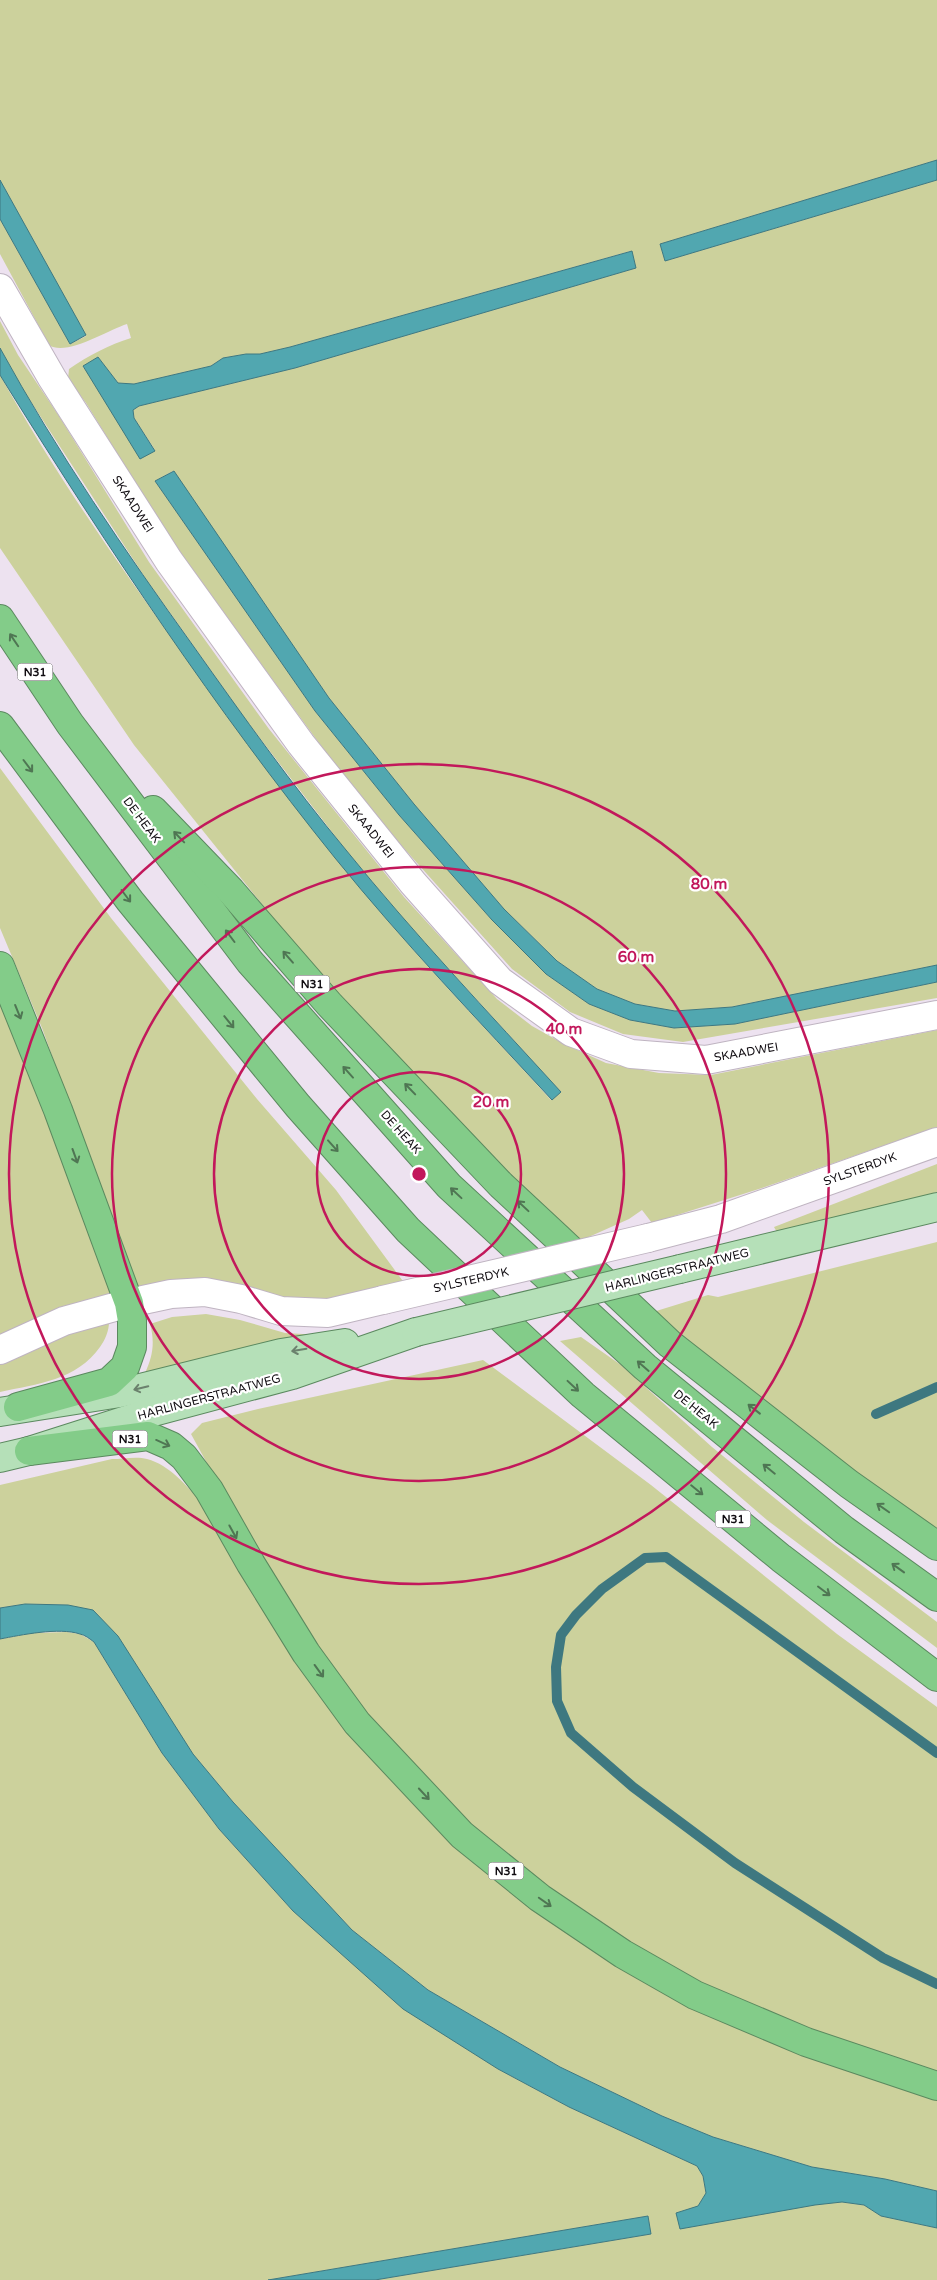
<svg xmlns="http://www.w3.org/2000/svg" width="937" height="2280" font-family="'Varela Round',sans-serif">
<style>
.green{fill:#ccd19c;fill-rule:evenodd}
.water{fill:#51a7b0;stroke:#3e7880}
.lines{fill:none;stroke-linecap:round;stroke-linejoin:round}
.stream{stroke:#3e7880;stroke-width:10}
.street-casing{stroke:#bfb4c1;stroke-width:30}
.primary-casing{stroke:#5b895f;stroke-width:30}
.highway-casing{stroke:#5b895f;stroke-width:30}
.street{stroke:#fff;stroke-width:28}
.primary{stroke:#b5e0b8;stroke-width:28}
.highway{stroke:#83cc89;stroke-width:28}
.street-bridge-casing{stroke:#bfb4c1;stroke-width:30;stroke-linecap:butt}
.primary-bridge-casing{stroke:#5b895f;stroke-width:30;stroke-linecap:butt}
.street-bridge{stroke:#fff;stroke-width:28}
.primary-bridge{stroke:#b5e0b8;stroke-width:28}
.oneway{stroke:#4f7653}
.oneway2{stroke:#6b816d}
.ring{fill:none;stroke:#c2185b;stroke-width:2.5}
.labels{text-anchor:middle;stroke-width:4.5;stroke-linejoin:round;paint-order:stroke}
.shield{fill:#fff;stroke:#585558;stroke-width:1}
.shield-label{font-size:11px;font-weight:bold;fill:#100c11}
.street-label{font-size:12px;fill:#100c11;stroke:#fff}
.centre{fill:#c2185b;stroke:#fff;stroke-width:2.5}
.ring-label{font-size:15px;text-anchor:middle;font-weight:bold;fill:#c2185b;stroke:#fff;stroke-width:4.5;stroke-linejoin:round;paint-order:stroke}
</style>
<rect width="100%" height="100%" fill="#ede2f0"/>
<!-- green -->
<g class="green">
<path d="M0,0H937V160L660,244L665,261L937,180V965L732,1007L675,1011L635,1004L597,989L557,961L504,909L414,804L329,698L173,471L155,481L315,711L399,815L492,920L546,974L589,1004L630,1020L674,1028L735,1024L937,982V998L683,1042L623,1034L570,1012L512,969L392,835L327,754L171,541L86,403L68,379L69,369C89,355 109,345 131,338L127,324C108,330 66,357 49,345L0,254V219L70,344L86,336L0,180ZM631,251L636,268L295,368L139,406L133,410L134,418L155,450L83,367L98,357L118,383L134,384L211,366L223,358L246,354H260L290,347Z"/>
<path d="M0,321L18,355L59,416L149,562L269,729L404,897L497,999L532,1026L564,1044L606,1063L659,1073L711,1075L937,1030V1127L762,1188L652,1223L642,1210L629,1219L573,1244L314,969L134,745L0,548V375C53,471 117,562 181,651C251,749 323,847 403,938C451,993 502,1046 551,1100L561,1092L412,929L345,849L249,724L146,579L18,382L0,348Z"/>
<polygon points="0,768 111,918 257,1099 336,1190 405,1284 370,1301 137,1291 42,1028 0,928"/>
<polygon points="0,994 110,1281 109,1295 0,1337"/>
<polygon points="937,1164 937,1192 779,1236 774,1227"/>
<polygon points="937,1242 937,1531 793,1426 653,1312 708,1295 718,1297"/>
<path d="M206,1314L240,1320L285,1333L321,1335L145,1373C153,1356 155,1342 150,1324L172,1317Z"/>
<path d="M109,1322C109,1331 105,1340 100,1347C77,1380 37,1384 0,1392V1363L68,1333Z"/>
<polygon points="581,1337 621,1365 712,1447 804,1522 937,1622 937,1648 767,1520 560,1341"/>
<polygon points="483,1360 651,1485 837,1634 937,1707 937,2075 812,2031 703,1986 629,1948 469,1829 364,1715 315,1647 260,1560 191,1434 202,1423 258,1409"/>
<path d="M112,1459C122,1459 137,1456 147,1459C170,1465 186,1486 202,1502L353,1726L618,1959L937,2096V2191L885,2179L812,2167L713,2137L662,2116L560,2067L428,1990L352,1930L311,1887L233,1802L68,1605L25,1604L0,1608V1485Z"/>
<polygon points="67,1632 80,1634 94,1642 162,1753 219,1829 293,1911 498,2069 569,2107 697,2166 703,2176 706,2193 698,2206 842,2202 864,2205 881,2216 937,2228 937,2280 375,2280 651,2234 648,2216 268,2280 0,2280 0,1639 32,1633"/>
</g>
<!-- water -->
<g class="water">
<polygon points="937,160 937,180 665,261 660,244"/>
<polygon points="0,180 86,335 70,344 0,219"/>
<polygon points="632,251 636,268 295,368 139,406 133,410 134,418 155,451 140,459 83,366 98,357 118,383 134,384 211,366 223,358 246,354 260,354 290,347"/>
<path d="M0,348C57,452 125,551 194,647C243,716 292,785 346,850C414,934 488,1012 561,1092L552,1100C478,1020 403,942 335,858C215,709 109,550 8,388L0,375Z"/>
<polygon points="174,471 329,698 414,804 504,909 557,961 597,989 635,1004 675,1011 732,1007 937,965 937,982 735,1024 674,1028 630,1020 589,1004 546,974 492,920 399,815 315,711 155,481"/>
<path d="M25,1604L68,1605L93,1610L118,1636L193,1754L233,1802L352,1930L428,1990L560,2067L662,2116L713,2137L812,2167L885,2179L937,2191V2228L881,2216L864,2205L842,2202L815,2205L680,2229L676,2213L698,2206L706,2193L703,2176L697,2166L569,2107L498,2069L403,2009L293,1911L219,1829L162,1753L94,1642C90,1639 85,1635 80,1634C59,1627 21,1635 0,1639V1608Z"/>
<polygon points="648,2216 651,2234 375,2280 268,2280"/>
</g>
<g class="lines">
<!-- stream -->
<g class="stream">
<polyline points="876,1414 937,1387"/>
<polyline points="937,1753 666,1557 645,1558 602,1589 576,1615 561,1635 556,1667 557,1701 571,1733 633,1787 735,1863 883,1958 937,1984"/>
</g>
<defs>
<g id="street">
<polyline points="0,288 52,378 169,561 301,744 413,883 500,981 571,1032 631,1054 706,1060 937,1015"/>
<polyline points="648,1238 721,1219 937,1142"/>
<polyline points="0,1350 64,1321 129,1303 171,1294 205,1292 241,1299 281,1311 328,1313 383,1300"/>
</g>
<g id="primary">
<polyline points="680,1269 937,1207"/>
<polyline points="0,1412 120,1393 281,1353 345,1343"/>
<polyline points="0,1458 29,1451 142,1415 292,1375 416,1332"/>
</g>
<g id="highway">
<polyline points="0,619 70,724 250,962 449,1186 645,1367 844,1530 937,1597"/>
<polyline points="0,726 130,901 298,1106 408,1230 583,1395 781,1558 937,1677"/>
<polyline points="153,810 231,891 329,1004 501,1185 559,1239 670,1344 849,1484 937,1546"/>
<polyline points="0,966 58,1110 129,1303 132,1321 132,1347 125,1367 109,1382 18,1407"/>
<polyline points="29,1451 148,1436 171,1446 184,1457 209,1490 251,1564 306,1653 357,1723 462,1835 540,1898 623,1954 695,1995 806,2042 937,2086"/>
</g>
</defs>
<!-- street casing -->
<use href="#street" class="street-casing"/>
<!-- primary casing -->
<use href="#primary" class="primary-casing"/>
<!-- highway casing -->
<use href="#highway" class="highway-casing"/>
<!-- street -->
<use href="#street" class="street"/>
<!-- primary -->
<use href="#primary" class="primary"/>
<!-- highway -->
<use href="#highway" class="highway"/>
<defs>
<polyline id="street-bridge" points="383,1300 648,1238"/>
<polyline id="primary-bridge" points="416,1332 680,1269"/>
</defs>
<!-- street-bridge casing -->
<use href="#street-bridge" class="street-bridge-casing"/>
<!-- primary-bridge casing -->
<use href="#primary-bridge" class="primary-bridge-casing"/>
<!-- street-bridge -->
<use href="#street-bridge" class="street-bridge"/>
<!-- primary-bridge -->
<use href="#primary-bridge" class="primary-bridge"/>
</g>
<!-- one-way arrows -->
<defs><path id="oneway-shaft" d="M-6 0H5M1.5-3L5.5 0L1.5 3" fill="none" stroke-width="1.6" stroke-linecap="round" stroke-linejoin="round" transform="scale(1.25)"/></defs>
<g class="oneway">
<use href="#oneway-shaft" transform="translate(14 640) rotate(-124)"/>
<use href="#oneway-shaft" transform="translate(28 766) rotate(53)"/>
<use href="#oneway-shaft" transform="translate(179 837) rotate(-134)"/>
<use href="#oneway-shaft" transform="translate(126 896) rotate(53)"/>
<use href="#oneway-shaft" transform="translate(230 936) rotate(-127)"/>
<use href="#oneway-shaft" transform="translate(288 957) rotate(-131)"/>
<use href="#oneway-shaft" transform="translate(18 1012) rotate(68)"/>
<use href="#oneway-shaft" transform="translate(229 1022) rotate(51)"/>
<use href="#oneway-shaft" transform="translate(348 1072) rotate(-132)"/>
<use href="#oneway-shaft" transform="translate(410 1089) rotate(-134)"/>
<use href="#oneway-shaft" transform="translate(333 1146) rotate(48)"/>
<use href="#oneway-shaft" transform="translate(75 1156) rotate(70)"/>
<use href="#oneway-shaft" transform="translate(456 1193) rotate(-137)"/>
<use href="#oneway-shaft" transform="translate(523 1206) rotate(-137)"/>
<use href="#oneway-shaft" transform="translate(643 1366) rotate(-139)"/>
<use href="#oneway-shaft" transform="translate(573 1386) rotate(43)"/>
<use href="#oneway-shaft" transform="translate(754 1409) rotate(-142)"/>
<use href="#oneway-shaft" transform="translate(163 1443) rotate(24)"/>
<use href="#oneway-shaft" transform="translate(769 1469) rotate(-141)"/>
<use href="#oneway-shaft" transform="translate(697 1490) rotate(39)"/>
<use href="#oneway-shaft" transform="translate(883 1508) rotate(-145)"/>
<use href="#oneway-shaft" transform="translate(233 1532) rotate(61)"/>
<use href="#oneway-shaft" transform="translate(898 1568) rotate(-144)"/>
<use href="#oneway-shaft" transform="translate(824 1591) rotate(37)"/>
<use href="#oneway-shaft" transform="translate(319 1671) rotate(54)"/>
<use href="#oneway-shaft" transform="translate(424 1794) rotate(47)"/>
<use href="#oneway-shaft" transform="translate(545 1902) rotate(35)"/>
</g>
<g class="oneway2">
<use href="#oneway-shaft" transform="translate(299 1350) rotate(171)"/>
<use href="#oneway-shaft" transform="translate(141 1388) rotate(166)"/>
</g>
<!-- distance rings -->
<g class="ring">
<circle cx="419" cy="1174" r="102"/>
<circle cx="419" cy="1174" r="205"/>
<circle cx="419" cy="1174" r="307"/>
<circle cx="419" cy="1174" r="410"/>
</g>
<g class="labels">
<!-- shield labels -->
<g class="shield">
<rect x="17.5" y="663.5" width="35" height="17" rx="4"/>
<rect x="294.5" y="975.5" width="35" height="17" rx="4"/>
<rect x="112.5" y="1430.5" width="35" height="17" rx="4"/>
<rect x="715.5" y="1510.5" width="35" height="17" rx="4"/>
<rect x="488.5" y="1862.5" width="35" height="17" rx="4"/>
</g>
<g class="shield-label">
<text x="35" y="676">N31</text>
<text x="312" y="988">N31</text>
<text x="130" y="1443">N31</text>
<text x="733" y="1523">N31</text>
<text x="506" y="1875">N31</text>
</g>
<!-- street labels -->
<g class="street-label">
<text transform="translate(133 504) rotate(57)" y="4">SKAADWEI</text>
<text transform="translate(142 820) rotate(53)" y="4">DE HEAK</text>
<text transform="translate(371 831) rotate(51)" y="4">SKAADWEI</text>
<text transform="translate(746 1052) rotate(-10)" y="4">SKAADWEI</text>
<text transform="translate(401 1132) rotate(48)" y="4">DE HEAK</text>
<text transform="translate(860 1169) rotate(-20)" y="4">SYLSTERDYK</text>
<text transform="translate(677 1270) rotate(-14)" y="4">HARLINGERSTRAATWEG</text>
<text transform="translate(471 1280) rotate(-13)" y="4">SYLSTERDYK</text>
<text transform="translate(209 1397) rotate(-15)" y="4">HARLINGERSTRAATWEG</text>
<text transform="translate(696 1409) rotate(39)" y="4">DE HEAK</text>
</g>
</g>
<circle cx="419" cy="1174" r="8" class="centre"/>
<g class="ring-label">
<text x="709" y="889">80 m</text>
<text x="636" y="962">60 m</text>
<text x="564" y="1034">40 m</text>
<text x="491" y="1107">20 m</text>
</g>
</svg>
